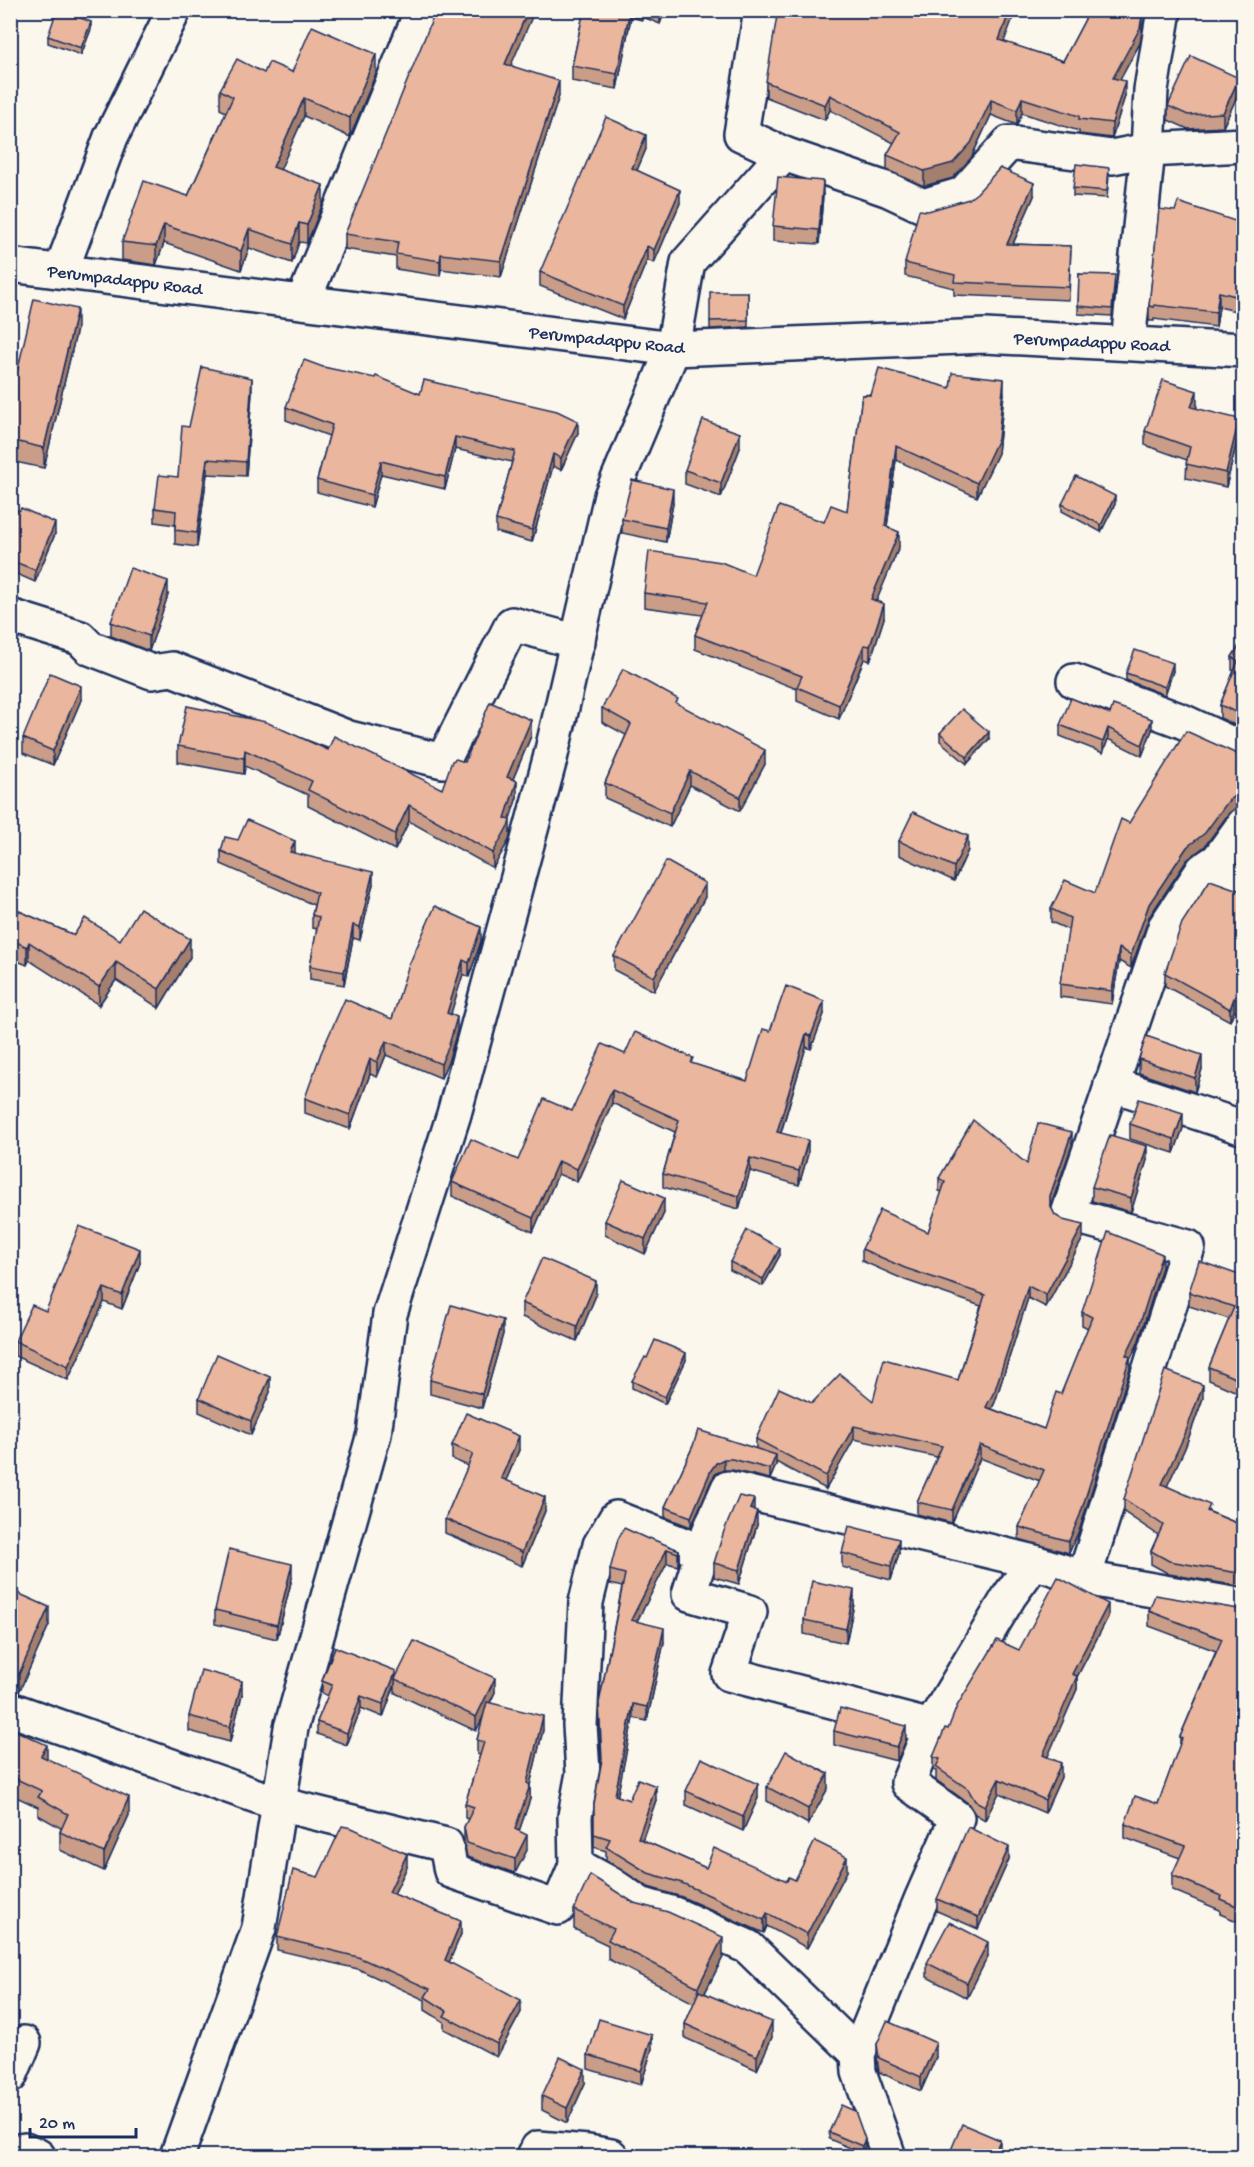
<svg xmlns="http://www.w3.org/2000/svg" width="1254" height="2167" font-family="'Gochi Hand',sans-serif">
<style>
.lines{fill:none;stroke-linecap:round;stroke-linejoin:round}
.minor-casing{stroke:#1b2f5e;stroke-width:38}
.major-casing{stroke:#1b2f5e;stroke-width:38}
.minor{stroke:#fbf7ec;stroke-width:33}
.major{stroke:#fbf7ec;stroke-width:33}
.wall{fill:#c99d87;stroke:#1b2f5e;stroke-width:1.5}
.shaded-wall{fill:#a47f6e;stroke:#1b2f5e;stroke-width:1.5}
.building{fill:#eab69d;stroke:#1b2f5e;stroke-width:1.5}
.labels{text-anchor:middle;stroke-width:4.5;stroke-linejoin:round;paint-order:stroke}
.street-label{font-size:18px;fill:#1b2f5e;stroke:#fbf7ec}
</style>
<rect width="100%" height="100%" fill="#fbf7ec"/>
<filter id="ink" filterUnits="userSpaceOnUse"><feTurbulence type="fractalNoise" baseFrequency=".0167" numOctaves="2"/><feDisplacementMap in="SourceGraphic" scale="12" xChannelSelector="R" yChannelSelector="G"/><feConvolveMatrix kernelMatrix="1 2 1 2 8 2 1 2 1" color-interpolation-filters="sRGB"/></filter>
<g filter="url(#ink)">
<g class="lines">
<defs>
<g id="minor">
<polyline points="761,10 741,134 784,154"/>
<polyline points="61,271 111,137 174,10"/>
<polyline points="303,302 422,10"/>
<polyline points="1128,343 1148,150 1151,90 1164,10"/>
<polyline points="10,616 80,638 90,648 152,672 172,669 349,738 443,761 512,624 578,642"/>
<polyline points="1074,681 1182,721 1244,750"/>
<polyline points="1203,870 1244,885"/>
<polyline points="1111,1084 1244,1128"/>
<polyline points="702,1552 616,1518 600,1545 586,1602 580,1725 583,1773 575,1816 576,1865 609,1883 640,1904 674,1914 748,1947 858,2054"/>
<polyline points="1084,1578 1188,1247 1068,1214 1165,927 1203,870 1218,860 1244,824"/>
<polyline points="10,1709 279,1804 446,1845 451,1871 558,1908 576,1865"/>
<polyline points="931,1727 729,1674 750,1612 689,1594 706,1539 728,1488 1034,1562"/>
<polyline points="10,2076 24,2043"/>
<polyline points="10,2152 25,2150 38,2156"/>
<polyline points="177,2156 259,1928 291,1728 374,1434 390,1314 454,1114 550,759 611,496 673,349 688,262 784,154 889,190 923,206 963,194 1009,143 1112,157 1148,150 1244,145"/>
<polyline points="534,2156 538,2148 588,2152 611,2156"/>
<polyline points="887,2156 888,2154 859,2072 858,2054 921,1900 957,1818 908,1783 931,1727 1010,1595 1034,1562 1084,1578 1244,1606"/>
</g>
<polyline id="major" points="10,265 673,349 985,336 1244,350"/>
</defs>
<!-- minor casing -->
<use href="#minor" class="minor-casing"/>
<!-- major casing -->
<use href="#major" class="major-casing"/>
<!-- minor -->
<use href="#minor" class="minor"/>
<!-- major -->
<use href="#major" class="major"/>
</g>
<!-- wall -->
<g class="wall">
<polygon points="68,10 77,10 76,14"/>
<polygon points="584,10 665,10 660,24 643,17 642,20 631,17 617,89 572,81 572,66"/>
<polygon points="1090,10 1141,10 1139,15 1142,31 1140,43 1120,80 1125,96 1112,138 1079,134 1079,131 1022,113 1017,125 991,115 971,158 953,178 924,186 887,170 887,155 894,143 830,110 825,120 766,97 766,82 1004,42 1063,61"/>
<polygon points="1244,25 1244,54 1238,52 1238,37"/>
<polygon points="91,29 81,55 48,43 48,36"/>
<polygon points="511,65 559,96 501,277 441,269 440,276 396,269 396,257 345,249 345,234"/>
<polygon points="292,72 376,73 350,137 304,116 280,169 323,203 307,243 299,242 292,263 249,248 241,270 164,243 156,265 122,260 122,242 188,196 226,112 220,109 220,90 264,73"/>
<polygon points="1239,92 1223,127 1188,129 1168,120 1168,106"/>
<polygon points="646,149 637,170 680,203 654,263 647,260 623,319 540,286 540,272"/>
<polygon points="1109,176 1107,198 1073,196 1073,188"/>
<polygon points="823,195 819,244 773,241 773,226"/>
<polygon points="1034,196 1013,244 1071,246 1069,300 954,295 954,288 905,276 905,263"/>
<polygon points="1244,224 1244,313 1219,307 1216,327 1154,319 1154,321 1149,321 1149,306"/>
<polygon points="1079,274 1115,283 1112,316 1078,314"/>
<polygon points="748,292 748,327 710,329 710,321"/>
<polygon points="77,329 44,468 10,461 10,403"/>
<polygon points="323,367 420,394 578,433 561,470 553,466 532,542 496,532 496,520 512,462 455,449 445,489 381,474 372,507 317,492 317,480 329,436 286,420 286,407"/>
<polygon points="950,388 1004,393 998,453 977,497 896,460 887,527 899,547 876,601 884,618 870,661 864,659 839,719 797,701 797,689 695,649 695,635 703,615 644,607 644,593 753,575 824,522 847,511 862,395"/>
<polygon points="252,392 246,476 207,474 197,547 175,544 175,525 155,522 155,508 178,477 189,427"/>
<polygon points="1197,406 1196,408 1239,433 1226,487 1186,478 1187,460 1145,445 1145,431"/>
<polygon points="740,448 721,497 685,484 685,470"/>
<polygon points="673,503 666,542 622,533 622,519"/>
<polygon points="1062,504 1115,504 1101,532 1062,511"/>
<polygon points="10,508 55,534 35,582 10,571"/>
<polygon points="168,595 149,651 111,636 111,622"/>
<polygon points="1244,638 1244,729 1220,718 1220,705 1234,671 1232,670 1232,657"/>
<polygon points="1173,671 1165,695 1126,680 1126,673"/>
<polygon points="81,700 53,765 23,753 23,738"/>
<polygon points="678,704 765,764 740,811 690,785 670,827 605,798 605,783 626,735 602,722 602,708"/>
<polygon points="1060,725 1152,730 1142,756 1108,739 1103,753 1060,736"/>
<polygon points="940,733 989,739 967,764 940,741"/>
<polygon points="531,736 513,779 517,797 509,820 510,836 509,840 493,868 409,821 395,850 308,806 308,795 245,766 244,774 178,762 178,746 328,750 442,789 465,762"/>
<polygon points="1237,754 1244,755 1244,806 1237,807 1229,813 1205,846 1187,860 1149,917 1131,968 1119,961 1112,1004 1060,997 1060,984 1069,930 1051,922 1051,909 1095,893 1129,823"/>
<polygon points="238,840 295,853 373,884 360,940 353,938 344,985 310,979 310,966 317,929 312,928 312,915 314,905 221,864 221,851"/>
<polygon points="899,841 968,850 954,881 899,855"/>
<polygon points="1238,890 1244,891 1244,1014 1243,1016 1234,1011 1230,1021 1165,986 1165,973"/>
<polygon points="705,897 654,991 614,970 614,956"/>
<polygon points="10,907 74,935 120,940 190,957 159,1008 116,980 99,1005 29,960 27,965 10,958"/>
<polygon points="481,941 469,977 463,974 450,1014 457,1031 449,1059 441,1078 386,1055 377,1077 370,1074 350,1129 305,1113 305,1098 392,1019"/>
<polygon points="824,1014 811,1049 806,1047 781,1133 808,1154 799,1185 750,1171 739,1209 663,1187 663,1174 675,1132 612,1103 577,1182 558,1174 533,1232 452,1196 452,1182 518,1160 572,1111 625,1054 693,1064 747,1081 770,1031"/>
<polygon points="1139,1059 1202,1069 1195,1092 1139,1073"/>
<polygon points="1130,1124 1183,1128 1174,1153 1130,1139"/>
<polygon points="1072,1145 1051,1207 1055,1215 1083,1238 1046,1307 1028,1298 995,1402 992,1409 1044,1429 1061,1394 1088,1328 1082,1325 1082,1312 1162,1267 1138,1343 1130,1360 1130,1369 1080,1528 1069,1553 1019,1539 1019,1527 1040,1481 980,1458 952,1523 917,1514 917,1502 937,1457 854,1439 826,1489 776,1462 776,1465 770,1479 732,1470 724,1470 716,1473 711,1481 691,1527 665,1517 665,1507 693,1446 756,1449 756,1439 812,1403 873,1401 958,1380 981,1306 905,1280 862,1261 862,1249 928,1232 942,1192 939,1191 939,1178 1027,1164"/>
<polygon points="1147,1160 1131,1212 1092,1201 1092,1187"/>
<polygon points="664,1213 645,1254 605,1235 605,1221"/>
<polygon points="780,1255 763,1286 730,1270 730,1262"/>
<polygon points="1244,1256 1244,1395 1209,1380 1209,1367 1229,1319 1189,1306 1189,1292 1239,1275"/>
<polygon points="140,1263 122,1309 104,1302 68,1380 15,1356 15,1341"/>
<polygon points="596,1295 577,1341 522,1317 522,1303"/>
<polygon points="503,1334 482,1408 430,1394 430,1380"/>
<polygon points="647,1358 686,1360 665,1404 632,1388 632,1381"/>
<polygon points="270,1392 251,1435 199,1412 199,1398"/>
<polygon points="1203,1398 1185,1448 1167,1486 1210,1512 1244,1526 1244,1587 1169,1574 1151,1564 1151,1551 1158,1535 1124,1512 1124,1499"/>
<polygon points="452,1445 519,1450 506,1480 545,1511 522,1566 445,1533 445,1519 468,1466 452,1459"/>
<polygon points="757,1525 739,1584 714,1577 714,1563"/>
<polygon points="648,1539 679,1550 679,1563 678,1566 667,1563 637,1621 664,1642 647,1721 633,1718 617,1796 629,1800 656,1800 642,1840 706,1868 787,1881 847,1871 807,1948 767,1926 764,1933 682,1897 648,1887 606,1860 606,1851 594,1847 594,1804 601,1761 599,1703 622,1587 610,1584 610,1570"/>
<polygon points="842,1553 899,1553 891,1580 842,1567"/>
<polygon points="10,1574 18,1593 49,1625 19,1692 10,1691"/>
<polygon points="292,1578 277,1639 215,1624 215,1610"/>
<polygon points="854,1604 846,1643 804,1634 804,1620"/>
<polygon points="1244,1610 1244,1924 1220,1914 1220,1910 1172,1890 1172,1875 1180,1858 1125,1838 1125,1824 1158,1804 1180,1745 1180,1737 1216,1651 1149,1626 1149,1611"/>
<polygon points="1108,1617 1077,1677 1077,1689 1047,1757 1061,1777 1045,1813 999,1793 985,1820 975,1814 968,1803 936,1780 936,1771 933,1770 933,1757 948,1729 1019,1650"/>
<polygon points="396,1678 495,1692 490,1703 543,1730 530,1785 530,1799 519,1831 527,1850 515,1873 467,1857 464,1841 464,1827 468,1819 465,1818 465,1804 480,1755 477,1754 477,1740 484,1714 476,1731 395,1693 395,1684 383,1717 361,1708 347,1745 317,1734 317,1722 328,1696 322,1693 322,1681"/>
<polygon points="242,1695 230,1742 189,1731 189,1716"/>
<polygon points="10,1728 47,1759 129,1815 104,1871 60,1850 60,1832 61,1828 38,1815 38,1807 10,1794"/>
<polygon points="834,1731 906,1740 897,1761 834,1745"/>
<polygon points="767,1787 828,1788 808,1824 767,1801"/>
<polygon points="686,1791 758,1798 743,1831 686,1805"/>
<polygon points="1009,1859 978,1929 937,1911 937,1899"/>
<polygon points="407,1867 394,1894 461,1934 449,1962 521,2012 497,2057 444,2029 444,2022 425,2010 425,2000 358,1969 277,1950 277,1937 318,1877"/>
<polygon points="634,1903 723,1957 705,1993 772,2037 757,2070 685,2038 685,2024 694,2003 608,1959 608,1945 574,1929 574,1910"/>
<polygon points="988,1956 967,1998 927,1977 927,1963"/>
<polygon points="877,2044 936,2057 921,2091 879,2072 877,2058"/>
<polygon points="652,2049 641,2085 588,2069 588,2055"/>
<polygon points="585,2083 567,2123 542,2110 542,2096"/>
<polygon points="829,2132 865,2146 862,2153 829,2139"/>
</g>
<!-- shaded-wall -->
<g class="shaded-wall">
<polygon points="528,10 535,10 505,79 505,64"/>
<polygon points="630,10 631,10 631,17 617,89 617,74"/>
<polygon points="660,10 665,10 660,24"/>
<polygon points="1010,10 1016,10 999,55 999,40"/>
<polygon points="1135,10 1141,10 1134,27 1134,12"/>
<polygon points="1142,16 1142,31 1140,43 1113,92 1113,78"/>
<polygon points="91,22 91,29 81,55 81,48"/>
<polygon points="376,54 376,73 350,137 350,118"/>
<polygon points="1239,78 1239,92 1223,127 1223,113"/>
<polygon points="559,81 559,96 501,277 501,261"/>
<polygon points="1125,81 1125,96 1112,138 1112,123"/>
<polygon points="830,95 830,110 825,120 825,105"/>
<polygon points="304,98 304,116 273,186 273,167"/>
<polygon points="1022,98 1022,113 1017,125 1017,110"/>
<polygon points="991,100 991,115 971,158 953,178 924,186 924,171"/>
<polygon points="646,135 646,149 632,182 632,168"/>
<polygon points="15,180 15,193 10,210 10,197"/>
<polygon points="823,181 823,195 819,244 819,230"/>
<polygon points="1034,183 1034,196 1007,257 1007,244"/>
<polygon points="323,185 323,203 307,243 307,225"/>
<polygon points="680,190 680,203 654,263 654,250"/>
<polygon points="299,223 299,242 292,263 292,244"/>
<polygon points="164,225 164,243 156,265 156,246"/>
<polygon points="249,229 249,248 241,270 241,251"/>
<polygon points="647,246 647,260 623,319 623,306"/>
<polygon points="441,254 441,269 440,276 440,261"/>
<polygon points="1219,292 1219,307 1216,327 1216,312"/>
<polygon points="77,309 77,329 44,468 44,448"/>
<polygon points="252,378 252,392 246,476 246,462"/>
<polygon points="1004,379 1004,393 998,453 977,497 977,483"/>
<polygon points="1197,391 1197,406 1191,422 1191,407"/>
<polygon points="1239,419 1239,433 1226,487 1226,473"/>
<polygon points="578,421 578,433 561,470 561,458"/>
<polygon points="740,433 740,448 721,497 721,483"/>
<polygon points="455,437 455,449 445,489 445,477"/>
<polygon points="896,446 896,460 885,541 885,526"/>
<polygon points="553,454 553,466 532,542 532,530"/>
<polygon points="207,459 207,474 197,547 197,533"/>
<polygon points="381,461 381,474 372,507 372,495"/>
<polygon points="673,489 673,503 666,542 666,528"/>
<polygon points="1115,496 1115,504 1101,532 1101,525"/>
<polygon points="55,523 55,534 35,582 35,570"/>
<polygon points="899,532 899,547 871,614 871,599"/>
<polygon points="168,581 168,595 149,651 149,636"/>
<polygon points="884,604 884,618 870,661 870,646"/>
<polygon points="864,645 864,659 839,719 839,705"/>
<polygon points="1173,663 1173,671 1165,695 1165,687"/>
<polygon points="81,686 81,700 53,765 53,751"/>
<polygon points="1152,719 1152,730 1142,756 1142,745"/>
<polygon points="531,720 531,736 507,793 507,777"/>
<polygon points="1108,728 1108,739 1103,753 1103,742"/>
<polygon points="989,732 989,739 967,764 967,757"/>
<polygon points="245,750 245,766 244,774 244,758"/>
<polygon points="765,750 765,764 740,811 740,797"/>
<polygon points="690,771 690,785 670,827 670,813"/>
<polygon points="517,781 517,797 507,828 510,820 510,836 509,840 493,868 493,853"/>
<polygon points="1237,794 1237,807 1229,813 1205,846 1187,860 1149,917 1131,968 1131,955 1149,904 1187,847 1229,800"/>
<polygon points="409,805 409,821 395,850 395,834"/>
<polygon points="968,836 968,850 954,881 954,867"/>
<polygon points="295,841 295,854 290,852"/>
<polygon points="373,872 373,884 360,940 360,927"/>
<polygon points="705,883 705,897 654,991 654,977"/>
<polygon points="353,925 353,938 344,985 344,972"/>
<polygon points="481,927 481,941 469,977 469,963"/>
<polygon points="190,939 190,957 159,1008 159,989"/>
<polygon points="29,942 29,960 27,965 27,947"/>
<polygon points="1119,948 1119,961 1112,1004 1112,991"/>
<polygon points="463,960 463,974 447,1027 447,1013"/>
<polygon points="116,962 116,980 99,1005 99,987"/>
<polygon points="1234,998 1234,1011 1230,1021 1230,1009"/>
<polygon points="824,1001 824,1014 811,1049 811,1036"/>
<polygon points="457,1017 457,1031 449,1059 441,1078 441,1064"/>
<polygon points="806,1034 806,1047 777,1145 777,1132"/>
<polygon points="386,1041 386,1055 377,1077 377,1062"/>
<polygon points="1202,1055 1202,1069 1195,1092 1195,1078"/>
<polygon points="370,1059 370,1074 350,1129 350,1115"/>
<polygon points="612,1090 612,1103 577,1182 577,1169"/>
<polygon points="1183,1113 1183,1128 1174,1153 1174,1139"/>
<polygon points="1072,1132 1072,1145 1050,1208 1050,1217 1050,1196"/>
<polygon points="808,1140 808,1154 799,1185 799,1171"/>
<polygon points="1147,1146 1147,1160 1131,1212 1131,1198"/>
<polygon points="750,1158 750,1171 739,1209 739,1196"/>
<polygon points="558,1161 558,1174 533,1232 533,1218"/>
<polygon points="664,1198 664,1213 645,1254 645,1239"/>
<polygon points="1083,1225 1083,1238 1046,1307 1046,1295"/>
<polygon points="780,1248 780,1255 763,1286 763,1279"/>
<polygon points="140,1249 140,1263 122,1309 122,1295"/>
<polygon points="1162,1254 1162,1267 1138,1343 1130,1360 1130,1369 1080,1528 1069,1553 1069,1541 1126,1355"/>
<polygon points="596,1281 596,1295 577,1341 577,1326"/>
<polygon points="1028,1286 1028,1298 995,1402 986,1419 986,1407"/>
<polygon points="104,1288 104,1302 68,1380 68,1366"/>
<polygon points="503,1320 503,1334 482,1408 482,1394"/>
<polygon points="686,1353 686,1360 665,1404 665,1397"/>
<polygon points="270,1377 270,1392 251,1435 251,1421"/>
<polygon points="1203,1385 1203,1398 1185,1448 1162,1497 1162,1484"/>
<polygon points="854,1426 854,1439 826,1489 826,1476"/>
<polygon points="519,1436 519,1450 501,1492 501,1478"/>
<polygon points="980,1445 980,1458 952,1523 952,1510"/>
<polygon points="776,1455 776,1465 770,1479 770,1469"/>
<polygon points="724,1459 724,1470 716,1473 711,1481 691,1527 691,1517 711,1470 716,1463"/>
<polygon points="545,1497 545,1511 522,1566 522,1552"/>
<polygon points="754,1499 754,1514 750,1509"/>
<polygon points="757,1511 757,1525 739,1584 739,1570"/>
<polygon points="899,1539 899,1553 891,1580 891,1566"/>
<polygon points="667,1549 667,1563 631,1633 631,1620"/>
<polygon points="679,1550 679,1563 678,1566 678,1553"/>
<polygon points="292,1564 292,1578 277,1639 277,1625"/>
<polygon points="18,1577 18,1595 13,1591"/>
<polygon points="854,1590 854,1604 846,1643 846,1629"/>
<polygon points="1108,1604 1108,1617 1077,1677 1077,1689 1043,1768 1043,1755 1072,1674"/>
<polygon points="49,1607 49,1625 19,1692 19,1674"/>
<polygon points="664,1628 664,1642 647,1721 647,1707"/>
<polygon points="396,1671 395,1684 383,1717 383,1704"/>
<polygon points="495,1678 495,1692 476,1731 476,1717"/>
<polygon points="242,1681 242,1695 230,1742 230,1727"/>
<polygon points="361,1696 361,1708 347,1745 347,1733"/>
<polygon points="633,1704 633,1718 615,1809 615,1795"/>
<polygon points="543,1716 543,1730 530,1785 530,1799 515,1843 515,1829"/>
<polygon points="906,1726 906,1740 897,1761 897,1747"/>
<polygon points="47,1745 47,1763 41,1756"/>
<polygon points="1061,1763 1061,1777 1045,1813 1045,1800"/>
<polygon points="828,1774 828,1788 808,1824 808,1809"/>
<polygon points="999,1779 999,1793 985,1820 985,1806"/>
<polygon points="758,1784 758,1798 743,1831 743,1817"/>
<polygon points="656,1786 656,1800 638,1852 638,1838"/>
<polygon points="129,1797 129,1815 104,1871 104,1853"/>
<polygon points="527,1835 527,1850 515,1873 515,1859"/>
<polygon points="1009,1847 1009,1859 978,1929 978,1917"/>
<polygon points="407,1854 407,1867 389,1904 389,1892"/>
<polygon points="847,1857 847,1871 807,1948 807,1934"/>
<polygon points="767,1913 767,1926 764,1933 764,1920"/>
<polygon points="461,1921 461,1934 445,1972 445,1960"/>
<polygon points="723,1937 723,1957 698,2006 698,1987"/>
<polygon points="988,1942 988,1956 967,1998 967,1983"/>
<polygon points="521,2000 521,2012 497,2057 497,2044"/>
<polygon points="772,2022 772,2037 757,2070 757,2056"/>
<polygon points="652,2035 652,2049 641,2085 641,2071"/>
<polygon points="936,2043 936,2057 921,2091 921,2077"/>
<polygon points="585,2069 585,2083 567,2123 567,2108"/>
<polygon points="865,2139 865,2146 862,2153 862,2146"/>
<polygon points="1000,2140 1000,2152 998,2157 993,2157"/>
</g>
<!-- building -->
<g class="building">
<polygon points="57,10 61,10 91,22 81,48 48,36"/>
<polygon points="436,10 528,10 505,64 559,81 501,261 441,254 440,261 396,254 398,242 345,234"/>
<polygon points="584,10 630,10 617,74 572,66"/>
<polygon points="778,10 1010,10 999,40 1063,61 1090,10 1135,10 1134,12 1142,16 1140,28 1113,78 1125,81 1112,123 1079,119 1079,116 1022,98 1017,110 991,100 971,143 953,163 924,171 887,155 900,132 830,95 825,105 766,82"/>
<polygon points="1244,25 1244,40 1238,37"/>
<polygon points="312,26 376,54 350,118 304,98 273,167 323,185 307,225 299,223 292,244 249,229 241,251 164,225 156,246 122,242 144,181 188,196 233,97 220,90 237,59 264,73 269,62 292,72"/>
<polygon points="1191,56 1239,78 1223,113 1188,115 1168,106"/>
<polygon points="606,117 646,135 632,168 680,190 654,250 647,246 623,306 540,272"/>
<polygon points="1076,164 1109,168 1107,191 1073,188"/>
<polygon points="1000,168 1034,183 1007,244 1071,246 1069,287 954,282 955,275 905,263 919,210 928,211 969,199 977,193"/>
<polygon points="778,177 823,181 819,230 773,226"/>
<polygon points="10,179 15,180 10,197"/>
<polygon points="1178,202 1244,224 1244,298 1219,292 1216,312 1154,305 1154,307 1149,306 1159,209 1175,211"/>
<polygon points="1079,274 1115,275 1112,309 1078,306"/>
<polygon points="710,292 748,292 748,320 710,321"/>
<polygon points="34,299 77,309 44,448 10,440 10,403"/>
<polygon points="304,360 323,367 375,378 376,376 420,394 424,380 557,411 578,421 561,458 553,454 532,530 496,520 515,451 455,437 445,477 381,461 372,495 317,480 332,425 286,407"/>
<polygon points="202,367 252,378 246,462 207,459 197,533 175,530 176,511 155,508 159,475 178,477 182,426 189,427"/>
<polygon points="879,368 950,388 952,373 1004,379 998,439 977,483 896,446 885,526 899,532 871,599 884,604 870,646 864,645 839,705 797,687 802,676 695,635 708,602 644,593 649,551 721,562 753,575 779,506 824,522 831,505 847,511 862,395 871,395"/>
<polygon points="1163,380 1197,391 1191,407 1239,419 1226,473 1186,464 1190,447 1145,431"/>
<polygon points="703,420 740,433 721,483 685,470"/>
<polygon points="1076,476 1115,496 1101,525 1062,504"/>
<polygon points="632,480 673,489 666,528 622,519"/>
<polygon points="10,508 19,511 21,508 55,523 35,570 10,560"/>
<polygon points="130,568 168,581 149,636 111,622"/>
<polygon points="1244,638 1244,716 1220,705 1238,661 1232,657"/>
<polygon points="1135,650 1173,663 1165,687 1126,673"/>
<polygon points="623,669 678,699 676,703 765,750 740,797 690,771 670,813 605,783 631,724 602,708"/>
<polygon points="50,673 81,686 53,751 23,738"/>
<polygon points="1071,698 1110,714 1113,705 1152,719 1142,745 1108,728 1103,742 1060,725"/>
<polygon points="490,702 531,720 507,777 517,781 505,818 510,820 509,824 493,853 409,805 395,834 308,790 312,781 245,750 244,758 178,746 187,706 266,722 328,750 334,736 442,789 452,761 456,759 465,762"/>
<polygon points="962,709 989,732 967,757 940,733"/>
<polygon points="1186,731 1237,754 1244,755 1244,793 1237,794 1229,800 1205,833 1187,847 1149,904 1131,955 1119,948 1112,991 1060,984 1070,918 1051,909 1065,880 1095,893 1121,819 1129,823"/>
<polygon points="913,812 968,836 954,867 899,841"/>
<polygon points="247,820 295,841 290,852 373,872 360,927 353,925 344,972 310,966 319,917 312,915 317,893 221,851 225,837 238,840"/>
<polygon points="666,861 705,883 654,977 614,956"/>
<polygon points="1210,880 1238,890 1244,891 1244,1002 1243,1003 1234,998 1230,1009 1165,973 1182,923"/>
<polygon points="435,906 481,927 469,963 463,960 447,1013 457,1017 449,1045 441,1064 386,1041 377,1062 370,1059 350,1115 305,1098 321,1053 345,999 392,1019 408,967"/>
<polygon points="10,907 74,935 85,918 120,940 140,908 190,939 159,989 116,962 99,987 29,942 27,947 10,939"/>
<polygon points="786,986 824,1001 811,1036 806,1034 777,1132 808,1140 799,1171 750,1158 739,1196 663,1174 679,1120 612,1090 577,1169 558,1161 533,1218 452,1182 471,1139 518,1160 544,1099 572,1111 602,1044 625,1054 635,1032 693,1058 691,1063 747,1081 763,1029 770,1031"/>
<polygon points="1146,1036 1202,1055 1195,1078 1139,1059"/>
<polygon points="1139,1099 1183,1113 1174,1139 1130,1124"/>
<polygon points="973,1120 1027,1164 1038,1123 1072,1132 1050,1196 1050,1205 1055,1215 1063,1220 1083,1225 1046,1295 1028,1286 995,1390 986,1407 1044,1429 1056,1392 1061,1394 1092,1317 1082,1312 1108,1232 1162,1254 1138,1330 1126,1355 1130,1357 1080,1515 1069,1541 1019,1527 1044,1470 980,1445 952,1510 917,1502 942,1446 854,1426 826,1476 756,1439 779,1388 812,1403 840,1374 873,1401 884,1359 958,1380 985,1295 905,1268 862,1249 880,1210 928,1232 945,1182 939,1178"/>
<polygon points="1110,1135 1147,1146 1131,1198 1092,1187"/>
<polygon points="623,1180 664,1198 645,1239 605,1221"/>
<polygon points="79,1226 140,1249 122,1295 104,1288 68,1366 15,1341 32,1305 46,1311"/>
<polygon points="747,1230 780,1248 763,1279 730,1262"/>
<polygon points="1244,1256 1244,1382 1209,1367 1234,1307 1189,1292 1199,1261 1239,1275"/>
<polygon points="542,1258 596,1281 577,1326 522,1303"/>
<polygon points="451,1305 503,1320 482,1394 430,1380"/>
<polygon points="655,1340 686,1353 665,1397 632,1381 645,1357 647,1358"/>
<polygon points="217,1354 270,1377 251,1421 199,1398"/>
<polygon points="1165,1370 1203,1385 1185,1434 1162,1484 1210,1505 1207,1511 1244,1526 1244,1574 1169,1561 1151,1551 1163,1525 1124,1499"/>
<polygon points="466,1413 519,1436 501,1478 545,1497 522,1552 445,1519 473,1454 452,1445"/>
<polygon points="698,1430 776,1455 770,1469 732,1459 724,1459 716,1463 711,1470 691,1517 665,1507 693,1446"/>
<polygon points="739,1496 754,1499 750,1509 757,1511 739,1570 714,1563 724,1531"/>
<polygon points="849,1526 899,1539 891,1566 842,1553"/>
<polygon points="624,1528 648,1539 649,1538 679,1550 678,1553 667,1549 631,1620 664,1628 647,1707 633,1704 615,1795 629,1800 638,1779 656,1786 638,1838 706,1868 714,1848 787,1881 789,1877 795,1880 815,1841 847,1857 807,1934 767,1913 764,1920 682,1883 648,1873 606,1847 610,1839 594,1834 594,1804 602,1759 599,1703 625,1574 610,1570 618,1539"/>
<polygon points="229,1549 292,1564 277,1625 215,1610"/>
<polygon points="10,1574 18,1577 13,1591 49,1607 19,1674 10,1673"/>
<polygon points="1058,1577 1108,1604 1072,1674 1077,1676 1043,1755 1061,1763 1045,1800 999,1779 985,1806 975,1801 968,1789 936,1767 940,1759 933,1757 945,1728 948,1729 957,1706 997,1640 1019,1650"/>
<polygon points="812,1581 854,1590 846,1629 804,1620"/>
<polygon points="1155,1595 1244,1610 1244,1854 1240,1860 1244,1861 1244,1909 1220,1899 1221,1896 1172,1875 1185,1846 1125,1824 1135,1796 1158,1804 1182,1738 1180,1737 1222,1639 1149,1611"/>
<polygon points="414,1641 495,1678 476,1717 395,1679"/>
<polygon points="335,1647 396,1671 383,1704 361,1696 347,1733 317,1722 332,1685 322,1681"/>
<polygon points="201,1670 242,1681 230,1727 189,1716"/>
<polygon points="487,1702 543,1716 527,1783 530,1785 515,1829 527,1835 515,1859 467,1843 464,1827 474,1807 465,1804 484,1742 477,1740"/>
<polygon points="840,1708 906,1726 897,1747 834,1731"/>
<polygon points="10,1728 47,1745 41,1756 129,1797 104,1853 60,1832 68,1814 38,1797 42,1791 10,1776"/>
<polygon points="786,1751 828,1774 808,1809 767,1787"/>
<polygon points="701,1758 758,1784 743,1817 686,1791"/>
<polygon points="342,1826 352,1828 407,1854 389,1892 461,1921 445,1960 521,2000 497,2044 444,2016 447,2011 425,1997 430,1989 358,1957 277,1937 293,1870 318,1877"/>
<polygon points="968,1827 1009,1847 978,1917 937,1899"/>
<polygon points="590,1875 634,1903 668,1912 723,1937 698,1987 608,1940 614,1929 574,1910"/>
<polygon points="949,1922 988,1942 967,1983 927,1963"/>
<polygon points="699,1991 772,2022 757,2056 685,2024"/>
<polygon points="599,2019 652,2035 641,2071 588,2055"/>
<polygon points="887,2021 936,2043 921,2077 879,2058 877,2044"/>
<polygon points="560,2057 585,2069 567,2108 542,2096"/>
<polygon points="841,2105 855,2111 865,2139 862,2146 829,2132"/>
<polygon points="962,2124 1000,2140 993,2157 948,2157"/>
</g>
</g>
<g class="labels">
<!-- street labels -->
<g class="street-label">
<text transform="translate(125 279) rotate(7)" y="6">Perumpadappu Road</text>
<text transform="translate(607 339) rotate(6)" y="6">Perumpadappu Road</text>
<text transform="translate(1092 341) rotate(3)" y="6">Perumpadappu Road</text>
</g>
</g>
<!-- margin -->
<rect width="1254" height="2167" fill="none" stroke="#fbf7ec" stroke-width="36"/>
<rect x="18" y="18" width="1218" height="2131" fill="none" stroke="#1b2f5e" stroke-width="2" filter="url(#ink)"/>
<!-- scale -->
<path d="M30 2128v9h106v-9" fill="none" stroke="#1b2f5e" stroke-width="3"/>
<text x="39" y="2128" font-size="18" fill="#1b2f5e" stroke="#fbf7ec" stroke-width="4.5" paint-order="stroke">20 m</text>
</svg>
